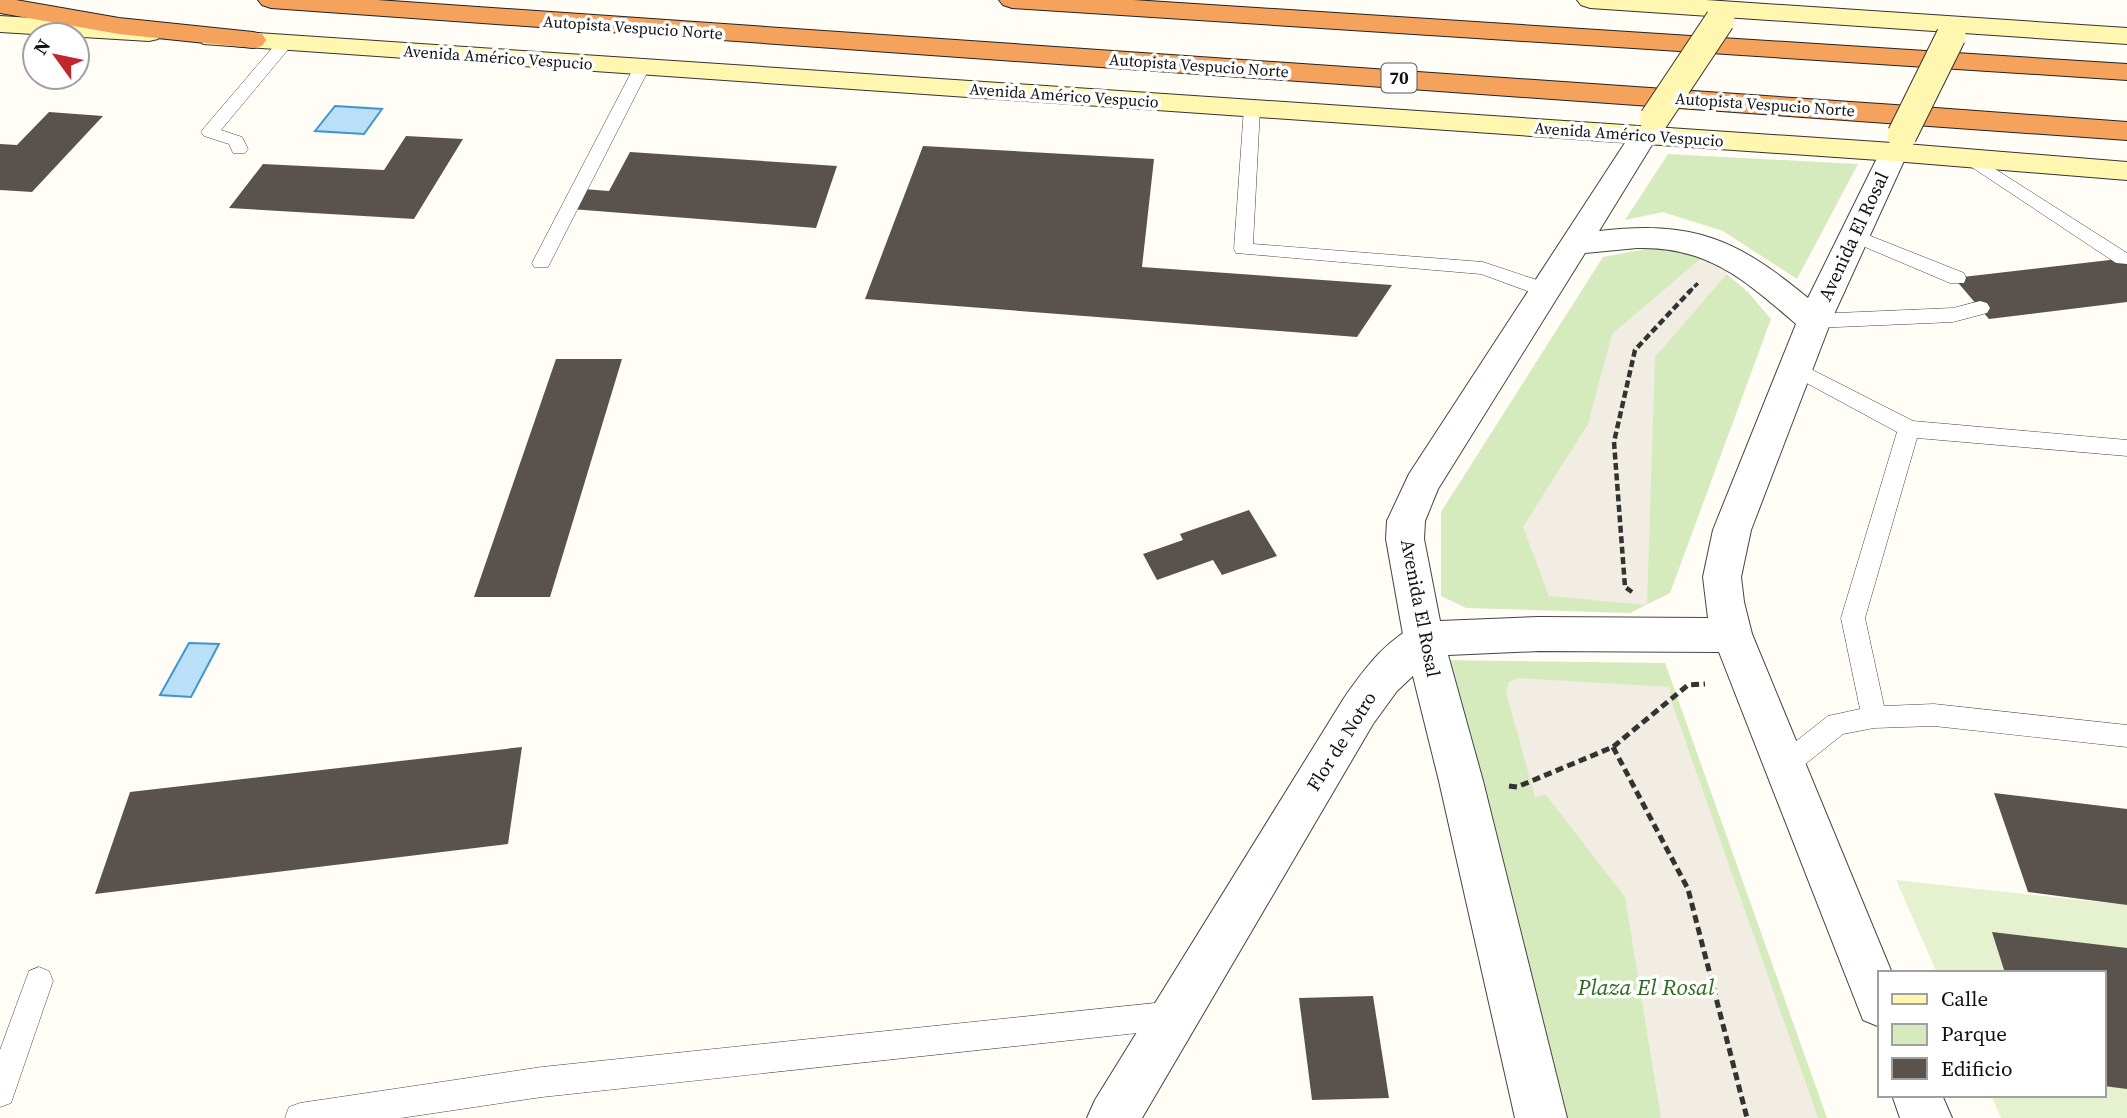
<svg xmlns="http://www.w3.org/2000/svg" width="2127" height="1118" font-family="'Source Serif 4',serif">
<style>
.green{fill:#d5ebbd}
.pitch{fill:#e6f2cf}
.plaza{fill:#f1ede2}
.water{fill:#b9e0f7;stroke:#3f96cf;stroke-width:2}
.building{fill:#5a524d}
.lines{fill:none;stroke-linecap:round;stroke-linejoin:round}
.service-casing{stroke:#444;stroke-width:1}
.minor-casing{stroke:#444;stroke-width:2}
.tertiary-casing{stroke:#444;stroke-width:2}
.secondary-casing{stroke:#333;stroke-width:2}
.motorway-casing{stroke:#222;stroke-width:2}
.path-far2{stroke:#333;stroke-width:3.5;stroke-dasharray:5 2.5;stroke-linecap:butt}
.path-far1{stroke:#333;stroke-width:4.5;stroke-dasharray:7 3.5;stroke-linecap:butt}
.path{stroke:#333;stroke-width:5;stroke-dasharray:8 4.5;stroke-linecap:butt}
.service{fill:#fff;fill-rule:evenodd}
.minor{fill:#fff;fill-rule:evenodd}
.tertiary{fill:#fff;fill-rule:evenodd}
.secondary{fill:#fff6b0;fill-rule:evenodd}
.motorway{fill:#f5a25d;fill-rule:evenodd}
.secondary-bridge-casing{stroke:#333;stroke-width:31;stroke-linecap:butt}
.secondary-bridge{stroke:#fff6b0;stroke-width:29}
.labels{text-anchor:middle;stroke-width:7;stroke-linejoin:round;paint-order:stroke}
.far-street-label{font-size:16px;fill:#111;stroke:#fff}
.shield{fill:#fff;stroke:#585858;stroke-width:2}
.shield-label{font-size:18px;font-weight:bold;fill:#111}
.street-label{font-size:19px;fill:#111;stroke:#fff}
.near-park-label{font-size:23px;font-style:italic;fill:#2f6b1f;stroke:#fff}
</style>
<rect width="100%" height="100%" fill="#fffdf5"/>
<!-- green -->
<g class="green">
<polygon points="1668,154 1858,164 1797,279 1723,231 1663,212 1625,220"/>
<polygon points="1651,248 1707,258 1748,292 1771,319 1670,593 1630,613 1466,608 1441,596 1441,512 1603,257"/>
<polygon points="1439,660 1665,663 1827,1118 1546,1118"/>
</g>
<!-- pitch -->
<polygon class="pitch" points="1896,880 2127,905 2127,1118 2001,1118 1991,1095 2104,1095 2104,973 1937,973"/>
<!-- plaza -->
<g class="plaza">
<polygon points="1706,254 1732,268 1655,357 1647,605 1549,596 1523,527 1588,424 1612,334"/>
<polygon points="1517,678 1670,687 1671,700 1818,1118 1661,1118 1625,897 1546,795 1535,797 1506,692 1509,682"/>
</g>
<!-- water -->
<g class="water">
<polygon points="335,106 382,109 364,134 315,131"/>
<polygon points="189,643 219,644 191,697 160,695"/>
</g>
<!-- building -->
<g class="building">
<polygon points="49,112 103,116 32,192 0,190 0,144 17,145"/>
<polygon points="406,136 463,139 414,219 229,208 263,164 384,170"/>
<polygon points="923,146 1154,159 1142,267 1392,285 1357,337 865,299"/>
<polygon points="630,152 837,166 816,228 571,209 583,189 609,191"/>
<polygon points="2127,258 2127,302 1989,319 1954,278"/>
<polygon points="556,359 622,359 550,597 474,597"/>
<polygon points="1249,510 1277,556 1222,575 1213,560 1157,580 1143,554 1183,540 1180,534"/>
<polygon points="522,747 508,844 95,894 130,792"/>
<polygon points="1994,793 2127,809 2127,905 2028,892"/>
<polygon points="1992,932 2127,948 2127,1089 2104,1086 2104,973 2005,973"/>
<polygon points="1373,996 1389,1098 1312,1100 1299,998"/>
</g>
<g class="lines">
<defs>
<g id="service">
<polygon points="285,38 291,40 293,43 291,46 221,130 242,137 248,149 245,153 233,153 229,144 204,136 201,132 204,128 279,40"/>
<polygon points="642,62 650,67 550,263 548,267 534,267 532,263 634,67"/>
<polygon points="1252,103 1260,108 1253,244 1483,262 1552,285 1555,290 1552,295 1538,295 1481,274 1236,253 1234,249 1244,108"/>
<polygon points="1970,153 2127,253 2127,264 2116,263 1964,162 1961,158"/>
<polygon points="1853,229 1964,273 1966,278 1964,283 1950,283 1846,239 1844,235 1846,231"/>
<polygon points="1980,301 1987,303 1990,308 1987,313 1953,322 1814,328 1807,326 1804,321 1807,316 1814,314 1953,308"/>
<polygon points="1795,361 1913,421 2127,440 2127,456 1917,438 1865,618 1884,706 1934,704 2127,725 2127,747 1934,726 1874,728 1843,734 1794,773 1785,777 1776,773 1772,765 1776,757 1828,716 1860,709 1841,618 1897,432 1788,373 1785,368 1788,363"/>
<polygon points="39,967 49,971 53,981 11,1103 0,1107 0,1050 29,971"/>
<polygon points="1175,1001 1185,1005 1189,1015 1185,1025 1175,1029 542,1097 401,1118 285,1118 289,1107 300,1103 542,1067"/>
</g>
<path id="minor" d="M1424,623L1438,628L1444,640L1438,652L1397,691L1373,724L1142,1118H1087L1095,1100L1344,698C1365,668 1389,635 1424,623Z"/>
<g id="tertiary">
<path d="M1644,126L1654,129L1658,135L1599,231C1693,220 1737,239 1808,298L1883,146L1893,143L1903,146L1908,152L1831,321L1751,530L1741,577L1744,602L1752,634L1892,973H1880V1027L1863,1020L1719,652L1539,651L1448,655L1483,781L1567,1118H1515L1439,781L1404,640L1386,539L1387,521L1409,474L1634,129ZM1637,248C1708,246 1746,281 1796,324L1713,530L1703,577L1708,618L1539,617L1440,621L1424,539L1425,521L1438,489L1585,253Z"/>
<polygon points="1892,1095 1942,1095 1952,1118 1900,1118"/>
</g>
<g id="secondary">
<polygon points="1577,0 1706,0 2127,28 2127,44 1590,8 1581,5"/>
<polygon points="0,16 149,25 158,27 162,33 158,39 149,41 0,32"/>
<polygon points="212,30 1893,143 2127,162 2127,180 1893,161 203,44 199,38 203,32"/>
</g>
<g id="motorway">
<polygon points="0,0 16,0 119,18 253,32 262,34 266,40 262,46 253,48 119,34 0,13"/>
<polygon points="258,0 377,0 1895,105 2127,122 2127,140 271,8 262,5"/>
<polygon points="999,0 1133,0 2127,64 2127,80 1012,8 1003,5"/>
</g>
</defs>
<!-- service casing -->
<use href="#service" class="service-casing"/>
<!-- minor casing -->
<use href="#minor" class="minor-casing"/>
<!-- tertiary casing -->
<use href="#tertiary" class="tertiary-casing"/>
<!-- secondary casing -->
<use href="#secondary" class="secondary-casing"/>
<!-- motorway casing -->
<use href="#motorway" class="motorway-casing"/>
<!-- path-far2 -->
<polyline class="path-far2" points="1689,292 1699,282"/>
<!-- path-far1 -->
<polyline class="path-far1" points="1632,592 1625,587 1614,442 1635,350 1691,290"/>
<!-- path -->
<g class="path">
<polyline points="1613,747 1688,889 1747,1118"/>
<polyline points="1509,786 1517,787 1613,747 1688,685 1705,684"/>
</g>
<!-- service -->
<use href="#service" class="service"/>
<!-- minor -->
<use href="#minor" class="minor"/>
<!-- tertiary -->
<use href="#tertiary" class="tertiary"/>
<!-- secondary -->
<use href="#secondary" class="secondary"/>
<!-- motorway -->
<use href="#motorway" class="motorway"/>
<defs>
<g id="secondary-bridge">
<polyline points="1654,119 1720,20"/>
<polyline points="1902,135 1951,36"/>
</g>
</defs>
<!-- secondary-bridge casing -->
<use href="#secondary-bridge" class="secondary-bridge-casing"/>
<!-- secondary-bridge -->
<use href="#secondary-bridge" class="secondary-bridge"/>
</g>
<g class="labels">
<!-- far-street labels -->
<g class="far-street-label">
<text transform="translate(633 27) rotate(4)" y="6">Autopista Vespucio Norte</text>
<text transform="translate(498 57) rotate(4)" y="6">Avenida Américo Vespucio</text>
<text transform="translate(1199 65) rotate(4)" y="6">Autopista Vespucio Norte</text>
<text transform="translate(1064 95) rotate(4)" y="6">Avenida Américo Vespucio</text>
<text transform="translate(1765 104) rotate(4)" y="6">Autopista Vespucio Norte</text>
<text transform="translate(1629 134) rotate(4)" y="6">Avenida Américo Vespucio</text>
</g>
<!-- shield labels -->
<rect class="shield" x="1381.5" y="63.5" width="35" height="29" rx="5"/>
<g class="shield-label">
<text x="1399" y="84">70</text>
</g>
<!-- street labels -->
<g class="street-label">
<text transform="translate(1853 236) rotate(-65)" y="7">Avenida El Rosal</text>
<text transform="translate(1421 608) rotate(79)" y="7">Avenida El Rosal</text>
<text transform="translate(1341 741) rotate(-58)" y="7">Flor de Notro</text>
</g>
<!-- near-park labels -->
<g class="near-park-label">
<text x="1646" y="995">Plaza El Rosal</text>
</g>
</g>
<!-- legend -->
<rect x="1878" y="971" width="228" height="126" fill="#ffffff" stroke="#a0a0a0" stroke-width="2"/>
<rect x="1892" y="994" width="35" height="10" fill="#fff6b0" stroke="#a0a0a0" stroke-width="2"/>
<text x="1941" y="1006" font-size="21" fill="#111111">Calle</text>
<rect x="1892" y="1024" width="35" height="21" fill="#d5ebbd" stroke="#a0a0a0" stroke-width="2"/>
<text x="1941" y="1041" font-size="21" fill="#111111">Parque</text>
<rect x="1892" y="1058" width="35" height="21" fill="#5a524d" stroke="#a0a0a0" stroke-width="2"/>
<text x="1941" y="1076" font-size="21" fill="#111111">Edificio</text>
<!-- north arrow -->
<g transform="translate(56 56) rotate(303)"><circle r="33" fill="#ffffff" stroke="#a0a0a0" stroke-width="2"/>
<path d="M0-5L12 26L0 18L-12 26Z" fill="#c4262e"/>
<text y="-10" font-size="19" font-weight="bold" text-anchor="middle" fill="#111111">N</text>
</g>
</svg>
